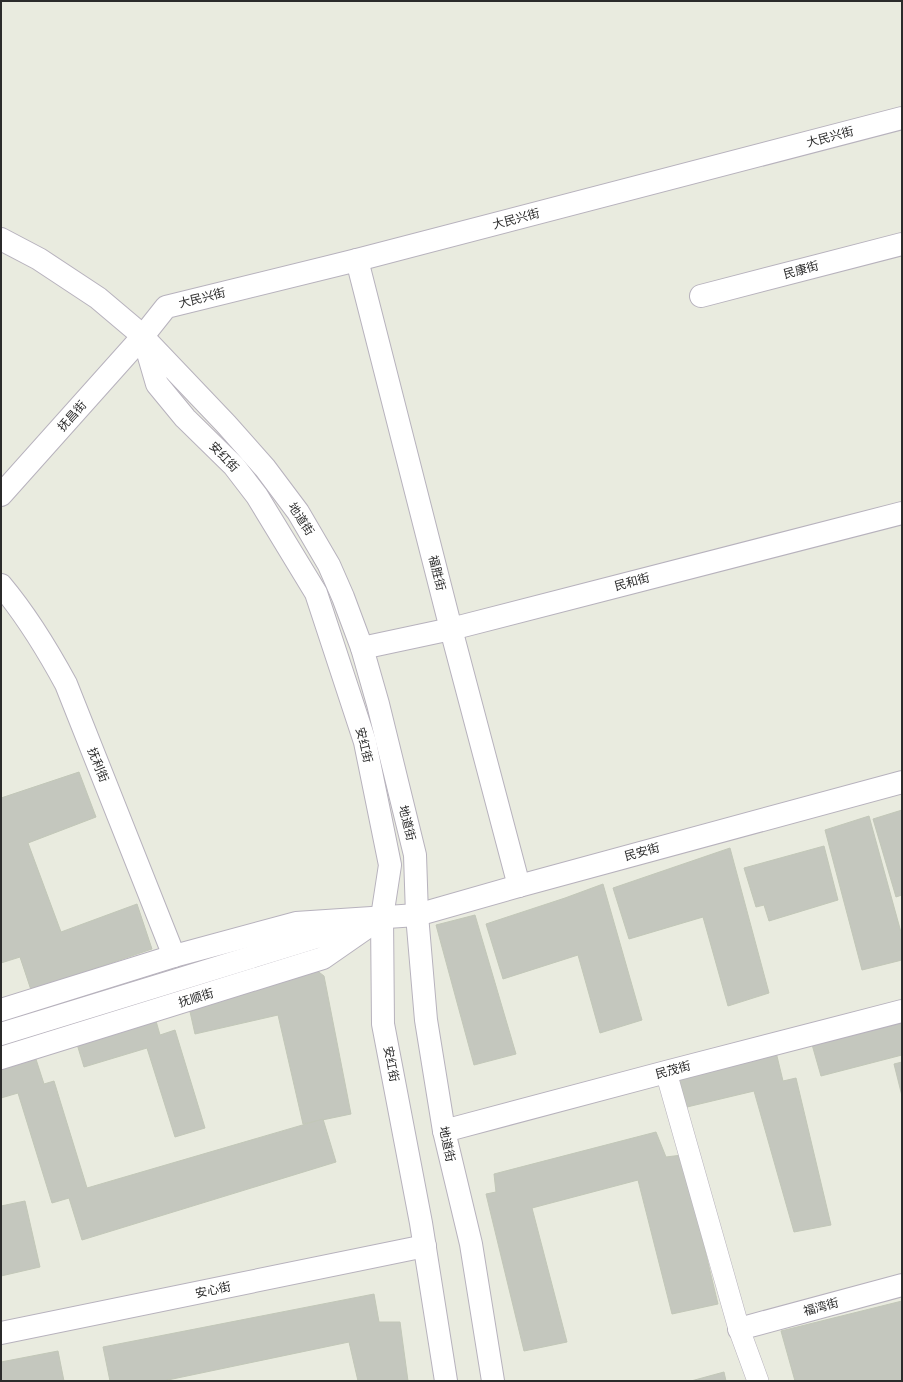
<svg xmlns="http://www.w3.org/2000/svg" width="903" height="1382" font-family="Cabin,'Noto Sans SC',sans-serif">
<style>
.building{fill:#c4c7be;stroke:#c2c7b8}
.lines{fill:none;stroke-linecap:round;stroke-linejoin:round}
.minor-casing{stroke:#b7b2bd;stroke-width:22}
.tertiary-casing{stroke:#b7b2bd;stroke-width:24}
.secondary-casing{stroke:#b7b2bd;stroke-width:24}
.minor{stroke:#fff;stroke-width:21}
.tertiary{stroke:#fff;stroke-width:22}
.secondary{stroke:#fff;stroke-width:22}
.labels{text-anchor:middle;stroke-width:3;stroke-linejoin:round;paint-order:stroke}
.street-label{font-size:12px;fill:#2b2b2b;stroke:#fff}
</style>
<rect width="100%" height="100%" fill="#e9ebdf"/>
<!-- building -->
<g class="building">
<polygon points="79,772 96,817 28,843 61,932 137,904 152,949 31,990 20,957 1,963 1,798"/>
<polygon points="902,810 902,895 896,897 873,819"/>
<polygon points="869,816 902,936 902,960 862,970 825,830"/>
<polygon points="824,846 838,900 769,921 764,905 756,907 744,868"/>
<polygon points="730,848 769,993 728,1006 703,917 629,939 613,888"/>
<polygon points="603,884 642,1020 600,1033 578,955 503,979 486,924 565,898"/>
<polygon points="475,915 516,1054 474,1065 436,925"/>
<polygon points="302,959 324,976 351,1114 303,1124 278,1015 195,1034 184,985 294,971"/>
<polygon points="152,1007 160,1035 175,1030 205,1128 175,1137 147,1048 84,1067 73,1031"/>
<polygon points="902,1018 902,1055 821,1076 811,1041"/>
<polygon points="775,1048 783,1081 796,1078 831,1225 794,1232 754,1091 687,1107 678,1075"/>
<polygon points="33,1050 44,1084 54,1081 87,1188 323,1119 336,1162 82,1240 69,1198 52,1203 18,1093 1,1098 1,1060"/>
<polygon points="902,1062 902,1096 894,1064"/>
<polygon points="656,1132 666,1157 682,1155 718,1304 672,1314 638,1180 532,1208 567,1342 524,1351 486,1194 496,1192 494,1174"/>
<polygon points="25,1201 40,1267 1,1276 1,1206"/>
<polygon points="374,1294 379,1322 400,1322 408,1381 358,1381 349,1342 163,1381 110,1381 103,1347"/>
<polygon points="902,1301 902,1381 795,1381 781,1331"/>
<polygon points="58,1351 64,1381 1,1381 1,1362"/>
<polygon points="724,1372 726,1381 691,1381"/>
</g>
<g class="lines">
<defs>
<polyline id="minor" points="666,1072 739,1329 758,1381"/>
<g id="tertiary">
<polyline points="357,260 451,629 519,886"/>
<polyline points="701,296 902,244"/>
<polyline points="1,495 143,336 166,307 357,260 902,118"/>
<path d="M1,585C27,616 47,649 66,684L174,956"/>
<polyline points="362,648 451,629 902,513"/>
<polyline points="444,1131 666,1072 902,1011"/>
<polyline points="739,1329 902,1285"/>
<polyline points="1,1333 425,1246"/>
</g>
<g id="secondary">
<polyline points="1,239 39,259 98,298 143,336 157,384 185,418 234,466 257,496 316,593 365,742 390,865 382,917 383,1024 421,1223 446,1381"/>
<polyline points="146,340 226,424 265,468 298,512 329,565 343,597 362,648 378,704 415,855 417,915 426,1020 444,1131 471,1244 493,1381"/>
<polyline points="1,1010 174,956 296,923 417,915 519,886 902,782"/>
<polyline points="1,1034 346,928"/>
<polyline points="1,1058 323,958 382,917"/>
</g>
</defs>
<!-- minor casing -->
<use href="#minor" class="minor-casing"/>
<!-- tertiary casing -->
<use href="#tertiary" class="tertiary-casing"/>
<!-- secondary casing -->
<use href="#secondary" class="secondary-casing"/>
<!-- minor -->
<use href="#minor" class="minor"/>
<!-- tertiary -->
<use href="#tertiary" class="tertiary"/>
<!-- secondary -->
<use href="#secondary" class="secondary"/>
</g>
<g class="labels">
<!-- street labels -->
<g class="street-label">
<text transform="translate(830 137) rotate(-15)" y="4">大民兴街</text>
<text transform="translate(516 219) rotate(-15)" y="4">大民兴街</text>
<text transform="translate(801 270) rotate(-15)" y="4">民康街</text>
<text transform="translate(202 298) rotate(-14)" y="4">大民兴街</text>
<text transform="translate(72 416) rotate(-48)" y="4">抚昌街</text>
<text transform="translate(224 457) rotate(46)" y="4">安红街</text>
<text transform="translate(301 519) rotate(57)" y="4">地道街</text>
<text transform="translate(437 573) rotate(76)" y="4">福胜街</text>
<text transform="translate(632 582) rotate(-15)" y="4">民和街</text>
<text transform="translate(364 745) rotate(76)" y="4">安红街</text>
<text transform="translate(98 765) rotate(68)" y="4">抚利街</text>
<text transform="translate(407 823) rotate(76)" y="4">地道街</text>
<text transform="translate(642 852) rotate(-15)" y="4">民安街</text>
<text transform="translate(196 998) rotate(-17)" y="4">抚顺街</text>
<text transform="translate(391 1064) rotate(79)" y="4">安红街</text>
<text transform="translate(673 1070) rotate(-15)" y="4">民茂街</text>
<text transform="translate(447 1144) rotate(78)" y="4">地道街</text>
<text transform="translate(213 1290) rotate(-12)" y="4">安心街</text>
<text transform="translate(821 1307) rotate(-15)" y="4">福湾街</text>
</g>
</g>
<!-- border -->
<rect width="903" height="1382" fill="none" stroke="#2b2b2b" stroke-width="4"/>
</svg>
